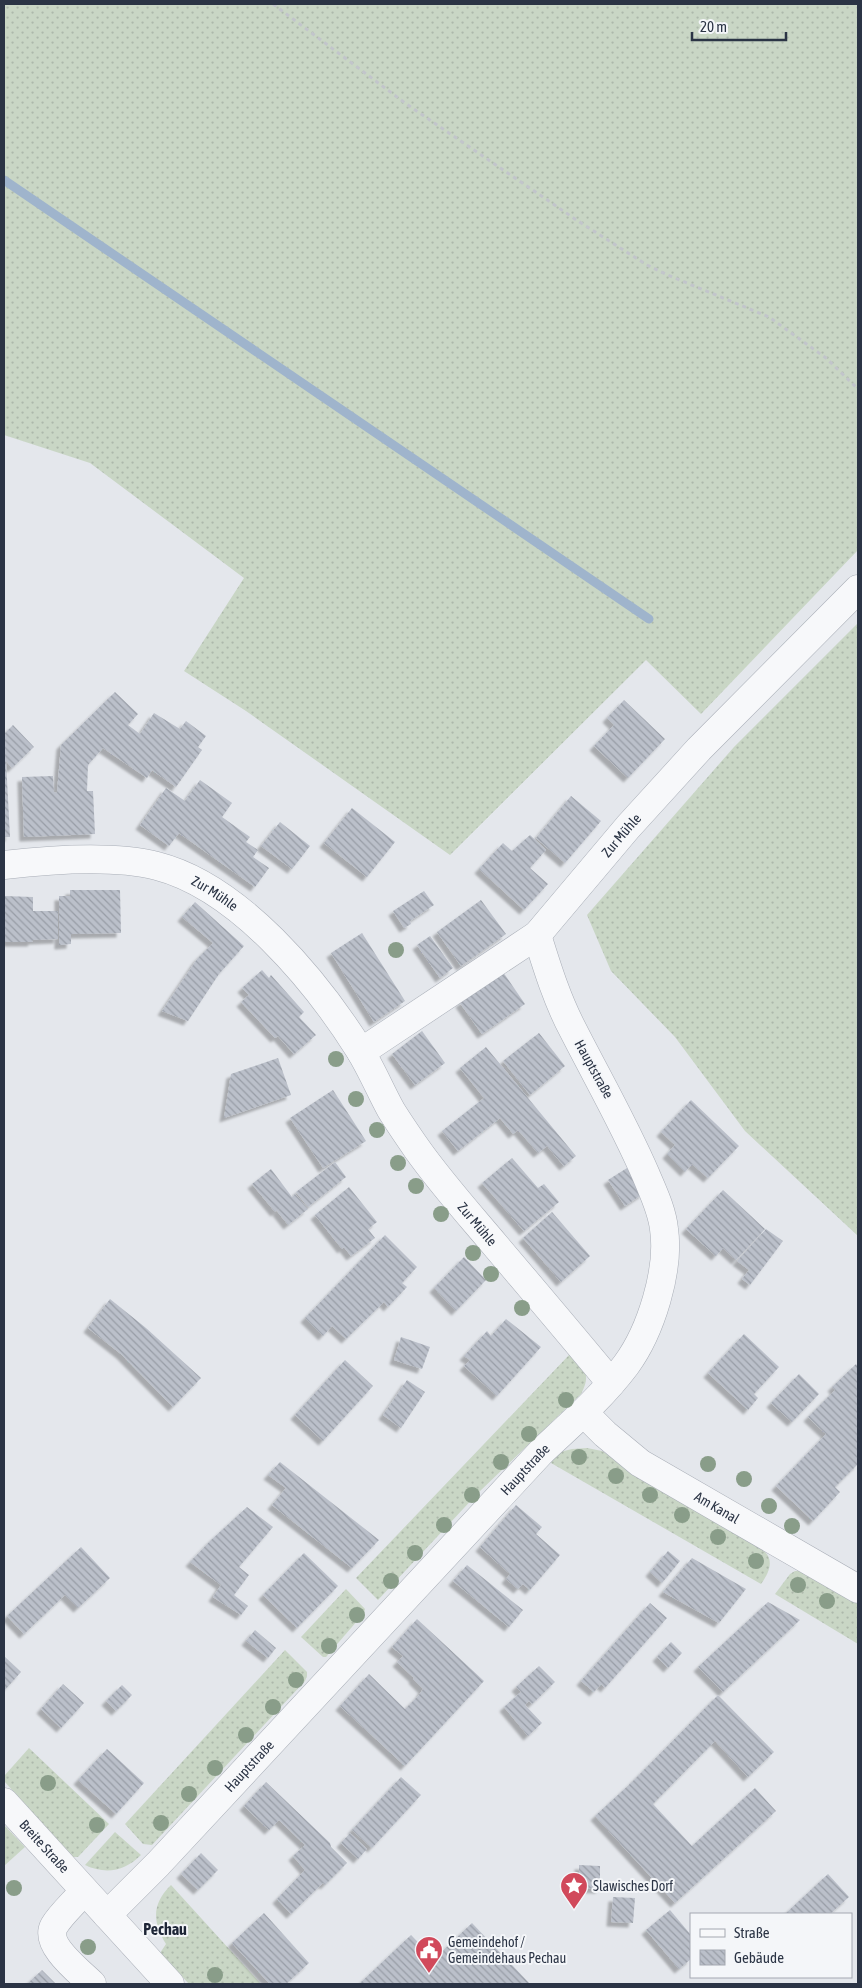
<svg xmlns="http://www.w3.org/2000/svg" width="862" height="1988" font-family="'Asap Condensed',sans-serif">
<style>
.grass{fill:url(#grass-dots)}
.lines{fill:none;stroke-linecap:round;stroke-linejoin:round}
.stream{stroke:#9fb4cc;stroke-width:9}
.building{fill:url(#building-back-hatch);filter:url(#shadow)}
.minor-casing{stroke:#a9aeb7;stroke-width:29}
.path{stroke:#c2c5cb;stroke-width:3;stroke-dasharray:4 4;stroke-linecap:butt}
.minor{stroke:#f7f8fa;stroke-width:28}
.tree{fill:#899d89}
.labels{text-anchor:middle;stroke-width:4;stroke-linejoin:round;paint-order:stroke}
.street-label{font-size:14px;fill:#2b3445;stroke:#f4f6f9}
.poi-label{font-size:14px;fill:#2b3445;stroke:#f4f6f9;text-anchor:start}
.quarter-label{font-size:16px;font-weight:bold;fill:#1d2536;stroke:#f4f6f9}
</style>
<defs>
<pattern id="grass-dots" width="8" height="8" patternUnits="userSpaceOnUse" patternTransform="scale(1.25)"><rect width="8" height="8" fill="#c9d6c5"/><path d="M2 2h.1M6 6h.1" fill="none" stroke="#adb8ab" stroke-width="1.8" stroke-linecap="round"/></pattern>
<pattern id="building-back-hatch" width="6" height="6" patternUnits="userSpaceOnUse" patternTransform="scale(1.25)"><rect width="6" height="6" fill="#bbc0ca"/><path d="M-1 5l2 2M0 0l6 6M5-1l2 2" fill="none" stroke="#989da6"/></pattern>
<filter id="shadow"><feDropShadow dx="-4.5" dy="4.5" stdDeviation="1" flood-color="#0004"/></filter>
</defs>
<rect width="100%" height="100%" fill="#e4e7ec"/>
<!-- grass -->
<g class="grass">
<polygon points="4,4 858,4 858,550 701,714 646,660 450,855 246,711 184,671 244,578 90,463 4,435"/>
<polygon points="858,623 858,1236 745,1131 675,1037 611,971 587,915 734,747"/>
<path d="M570,1354C584,1368 592,1373 581,1394L478,1493L378,1600L356,1578Z"/>
<path d="M587,1448L602,1451L763,1550C775,1560 769,1573 761,1584L551,1463L556,1453L572,1449Z"/>
<polygon points="795,1571 799,1571 858,1604 858,1644 775,1594 790,1574"/>
<polygon points="346,1589 365,1609 364,1613 326,1657 323,1657 301,1637"/>
<polygon points="285,1650 307,1672 307,1676 305,1681 152,1845 143,1844 125,1824"/>
<polygon points="29,1748 109,1824 78,1857 73,1857 4,1781 5,1775"/>
<polygon points="4,1825 25,1847 4,1866"/>
<path d="M115,1832L141,1855C125,1871 106,1875 85,1865Z"/>
<path d="M171,1885L261,1984H189L160,1953L166,1944C152,1921 152,1904 171,1885Z"/>
</g>
<g class="lines">
<!-- stream -->
<polyline class="stream" points="4,180 649,619"/>
</g>
<!-- building -->
<g class="building">
<polygon points="115,692 138,714 128,725 140,734 154,713 180,729 186,721 206,736 198,747 202,750 176,787 152,770 147,778 103,748 88,765 87,791 93,791 95,834 24,837 22,777 53,776 54,792 57,793 61,745"/>
<polygon points="624,700 665,739 628,778 594,746 614,725 607,718"/>
<polygon points="13,725 34,747 12,768 6,761 10,837 4,837 4,734"/>
<polygon points="200,780 232,803 222,817 250,837 246,842 258,850 253,857 269,868 255,887 179,833 169,846 140,825 166,788 185,801"/>
<polygon points="571,796 601,821 565,863 536,838"/>
<polygon points="352,808 395,842 367,877 324,843"/>
<polygon points="280,822 310,846 292,869 261,846"/>
<polygon points="530,835 546,850 530,868 548,884 524,910 479,869 503,843 512,851"/>
<polygon points="70,890 120,890 121,933 71,934 71,944 59,945 59,896 70,896"/>
<polygon points="424,891 434,905 410,921 411,924 404,928 393,911"/>
<polygon points="4,896 33,897 33,911 58,911 58,939 33,940 32,942 4,942"/>
<polygon points="481,900 506,934 461,966 437,932"/>
<polygon points="195,902 244,946 219,974 188,1021 162,1011 197,959 213,943 182,917"/>
<polygon points="362,933 405,1001 374,1022 331,953"/>
<polygon points="430,936 453,968 440,978 417,945"/>
<polygon points="262,970 269,978 271,975 304,1012 299,1017 316,1035 294,1054 278,1036 275,1038 241,1002 249,995 242,988"/>
<polygon points="503,972 525,1004 482,1034 460,1003"/>
<polygon points="422,1031 445,1063 415,1085 392,1054"/>
<polygon points="539,1033 565,1066 530,1095 503,1061"/>
<polygon points="486,1047 576,1156 564,1166 547,1146 538,1153 518,1130 513,1134 500,1118 458,1151 442,1131 484,1098 460,1068"/>
<polygon points="278,1058 291,1095 224,1118 231,1074"/>
<polygon points="333,1090 366,1141 323,1168 290,1118"/>
<polygon points="691,1100 739,1146 708,1178 692,1164 685,1172 667,1154 675,1145 661,1132"/>
<polygon points="512,1158 538,1188 544,1184 559,1202 524,1231 482,1183"/>
<polygon points="335,1162 346,1177 308,1207 296,1192"/>
<polygon points="627,1168 644,1193 625,1206 608,1180"/>
<polygon points="271,1169 292,1197 295,1194 308,1209 288,1225 277,1211 283,1206 275,1212 252,1184"/>
<polygon points="349,1187 377,1222 368,1229 375,1238 351,1256 344,1247 342,1249 315,1215"/>
<polygon points="723,1190 765,1229 736,1260 723,1248 716,1256 686,1229"/>
<polygon points="552,1212 590,1256 561,1282 523,1238"/>
<polygon points="766,1229 783,1241 750,1285 742,1279 749,1270 737,1261"/>
<polygon points="385,1235 417,1267 402,1283 407,1287 388,1307 384,1302 346,1339 332,1326 323,1336 305,1318"/>
<polygon points="464,1257 486,1280 456,1311 434,1288"/>
<polygon points="110,1299 146,1328 201,1378 173,1407 121,1354 88,1328"/>
<polygon points="506,1319 541,1347 497,1396 464,1366 470,1360 464,1356 487,1331 491,1336"/>
<polygon points="744,1334 779,1367 754,1394 758,1398 748,1410 708,1373"/>
<polygon points="401,1337 430,1347 422,1369 394,1360"/>
<polygon points="345,1360 373,1386 323,1441 295,1415"/>
<polygon points="856,1364 858,1367 858,1466 857,1465 835,1487 840,1492 813,1521 776,1486 826,1434 808,1417 835,1390 832,1387"/>
<polygon points="799,1374 819,1394 792,1422 771,1403"/>
<polygon points="407,1380 425,1392 401,1428 383,1415"/>
<polygon points="280,1462 379,1540 352,1568 272,1505 286,1488 268,1475"/>
<polygon points="516,1505 542,1527 536,1534 560,1555 530,1590 523,1584 518,1589 506,1579 510,1574 480,1547"/>
<polygon points="247,1507 273,1527 239,1567 249,1575 234,1595 248,1606 241,1615 213,1597 221,1585 190,1562 210,1541"/>
<polygon points="81,1547 110,1578 78,1608 65,1595 24,1634 7,1616"/>
<polygon points="668,1551 680,1561 662,1583 650,1572"/>
<polygon points="304,1553 338,1586 297,1628 263,1595"/>
<polygon points="692,1558 746,1589 719,1623 663,1592"/>
<polygon points="467,1565 523,1610 509,1627 453,1581"/>
<polygon points="768,1602 800,1620 723,1692 698,1667"/>
<polygon points="650,1603 667,1618 605,1688 601,1684 594,1692 581,1681"/>
<polygon points="417,1619 484,1681 405,1766 340,1706 369,1674 405,1709 419,1695 423,1689 413,1679 414,1678 397,1662 403,1656 392,1647"/>
<polygon points="255,1630 276,1648 268,1658 246,1641"/>
<polygon points="671,1642 682,1653 668,1668 657,1657"/>
<polygon points="4,1656 21,1672 4,1691"/>
<polygon points="539,1666 555,1682 532,1704 529,1701 525,1705 542,1723 528,1736 504,1707 521,1692 516,1687"/>
<polygon points="63,1684 84,1703 61,1728 41,1709"/>
<polygon points="122,1685 132,1695 116,1711 106,1701"/>
<polygon points="718,1695 774,1752 748,1777 715,1741 653,1804 692,1846 755,1788 776,1811 675,1903 595,1816 632,1782"/>
<polygon points="107,1749 144,1783 116,1814 78,1780"/>
<polygon points="401,1777 421,1795 372,1848 352,1830"/>
<polygon points="266,1782 330,1843 331,1847 347,1863 325,1885 323,1883 291,1914 277,1899 305,1870 293,1856 305,1845 279,1820 269,1830 244,1806"/>
<polygon points="350,1833 367,1849 358,1859 341,1843"/>
<polygon points="201,1853 218,1870 198,1890 181,1874"/>
<polygon points="579,1865 600,1866 600,1889 579,1888"/>
<polygon points="828,1874 849,1897 830,1914 785,1914"/>
<polygon points="613,1897 635,1898 633,1923 611,1922"/>
<polygon points="670,1910 691,1935 691,1959 679,1969 646,1930"/>
<polygon points="264,1913 309,1963 286,1984 270,1984 232,1943"/>
<polygon points="472,1923 530,1984 359,1984 411,1935 434,1959"/>
<polygon points="42,1970 56,1984 27,1984"/>
</g>
<g class="lines">
<defs>
<g id="minor">
<path id="s1" d="M4,865C47,860 115,855 157,866C239,887 316,981 359,1049C371,1068 380,1090 391,1110C399,1123 408,1136 417,1149C441,1183 469,1214 495,1245C534,1291 573,1337 611,1383"/>
<path id="s2" d="M361,1052L537,935L628,827L699,749L858,589"/>
<path id="s3" d="M584,1413L605,1434L640,1463L858,1589"/>
<path id="s4" d="M4,1802L170,1984"/>
<path d="M84,1891C75,1902 61,1914 54,1926C44,1945 80,1972 92,1984"/>
<path id="s5" d="M107,1915L158,1864L542,1451C571,1424 602,1397 626,1365C651,1331 670,1270 664,1229C662,1210 653,1192 646,1175C624,1124 598,1079 573,1030C557,1000 547,967 537,935"/>
</g>
</defs>
<!-- minor casing -->
<use href="#minor" class="minor-casing"/>
<!-- path -->
<polyline class="path" points="273,4 405,103 578,221 647,265 670,276 769,317 826,358 858,389"/>
<!-- minor -->
<use href="#minor" class="minor"/>
</g>
<!-- trees -->
<g class="tree">
<circle cx="396" cy="950" r="8"/>
<circle cx="336" cy="1059" r="8"/>
<circle cx="356" cy="1099" r="8"/>
<circle cx="377" cy="1130" r="8"/>
<circle cx="398" cy="1163" r="8"/>
<circle cx="416" cy="1186" r="8"/>
<circle cx="441" cy="1214" r="8"/>
<circle cx="473" cy="1253" r="8"/>
<circle cx="491" cy="1274" r="8"/>
<circle cx="522" cy="1308" r="8"/>
<circle cx="566" cy="1400" r="8"/>
<circle cx="529" cy="1434" r="8"/>
<circle cx="579" cy="1457" r="8"/>
<circle cx="501" cy="1462" r="8"/>
<circle cx="708" cy="1464" r="8"/>
<circle cx="616" cy="1476" r="8"/>
<circle cx="744" cy="1479" r="8"/>
<circle cx="472" cy="1495" r="8"/>
<circle cx="650" cy="1495" r="8"/>
<circle cx="769" cy="1506" r="8"/>
<circle cx="682" cy="1515" r="8"/>
<circle cx="444" cy="1525" r="8"/>
<circle cx="792" cy="1526" r="8"/>
<circle cx="718" cy="1537" r="8"/>
<circle cx="415" cy="1553" r="8"/>
<circle cx="756" cy="1561" r="8"/>
<circle cx="391" cy="1581" r="8"/>
<circle cx="798" cy="1585" r="8"/>
<circle cx="827" cy="1601" r="8"/>
<circle cx="357" cy="1615" r="8"/>
<circle cx="329" cy="1646" r="8"/>
<circle cx="296" cy="1680" r="8"/>
<circle cx="273" cy="1707" r="8"/>
<circle cx="246" cy="1735" r="8"/>
<circle cx="215" cy="1768" r="8"/>
<circle cx="48" cy="1783" r="8"/>
<circle cx="189" cy="1794" r="8"/>
<circle cx="161" cy="1823" r="8"/>
<circle cx="97" cy="1825" r="8"/>
<circle cx="14" cy="1888" r="8"/>
<circle cx="88" cy="1947" r="8"/>
<circle cx="215" cy="1975" r="8"/>
</g>
<!-- icons -->
<defs>
<symbol id="sight-pin" viewBox="-11 -11 22 30"><path d="M0 17L-7.5 6A9.5 9.5 0 1 1 7.5 6Z" fill="#d1495b" stroke="#f4f6f9"/><path d="M0-6L1.8-2.2L6-1.7L2.9 1.2L3.7 5.4L0 3.3L-3.7 5.4L-2.9 1.2L-6-1.7L-1.8-2.2Z" fill="#fff"/></symbol>
<symbol id="civic-pin" viewBox="-11 -11 22 30"><path d="M0 17L-7.5 6A9.5 9.5 0 1 1 7.5 6Z" fill="#d1495b" stroke="#f4f6f9"/><path d="M-.6-6.5H3V-4.5H.6V-3L4-1V1h2V6H-6V1h2V-1L-.6-3ZM-1.2 2.5V6h2.4V2.5Z" fill="#fff"/></symbol>
</defs>
<g fill-rule="evenodd">
<use href="#sight-pin" x="558" y="1870" width="32" height="43"/>
<use href="#civic-pin" x="413" y="1934" width="32" height="43"/>
</g>
<g class="labels">
<!-- street labels -->
<g class="street-label">
<text dy="5" stroke="none"><textPath href="#s2" startOffset="342">Zur Mühle</textPath></text>
<text dy="5" stroke="none"><textPath href="#s1" startOffset="218">Zur Mühle</textPath></text>
<text transform="translate(594 1069) rotate(61)" y="5">Hauptstraße</text>
<text dy="5" stroke="none"><textPath href="#s1" startOffset="644">Zur Mühle</textPath></text>
<text dy="5" stroke="none"><textPath href="#s5" startOffset="611">Hauptstraße</textPath></text>
<text dy="5" stroke="none"><textPath href="#s3" startOffset="164">Am Kanal</textPath></text>
<text dy="5" stroke="none"><textPath href="#s5" startOffset="206">Hauptstraße</textPath></text>
<text dy="5" stroke="none"><textPath href="#s4" startOffset="60">Breite Straße</textPath></text>
</g>
<!-- poi labels -->
<g class="poi-label">
<text x="593" y="1891">Slawisches Dorf</text>
<text x="448" y="1947">Gemeindehof /<tspan x="448" dy="16">Gemeindehaus Pechau</tspan></text>
</g>
<!-- quarter labels -->
<g class="quarter-label">
<text x="165" y="1935">Pechau</text>
</g>
</g>
<!-- border -->
<rect width="862" height="1988" fill="none" stroke="#2b3445" stroke-width="10"/>
<!-- legend -->
<rect x="690" y="1913" width="162" height="65" fill="#f4f6f9" stroke="#a4a8b1"/>
<rect x="700" y="1929" width="25" height="8" fill="#f7f8fa" stroke="#a4a8b1"/>
<text x="734" y="1938" font-size="15" fill="#2b3445">Straße</text>
<rect x="700" y="1950" width="25" height="15" fill="url(#building-back-hatch)" stroke="#a4a8b1"/>
<text x="734" y="1963" font-size="15" fill="#2b3445">Gebäude</text>
<!-- scale -->
<path d="M692 32v8h94v-8" fill="none" stroke="#2b3445" stroke-width="2.5"/>
<text x="700" y="32" font-size="15" fill="#2b3445" stroke="#f4f6f9" stroke-width="4" paint-order="stroke">20 m</text>
</svg>
